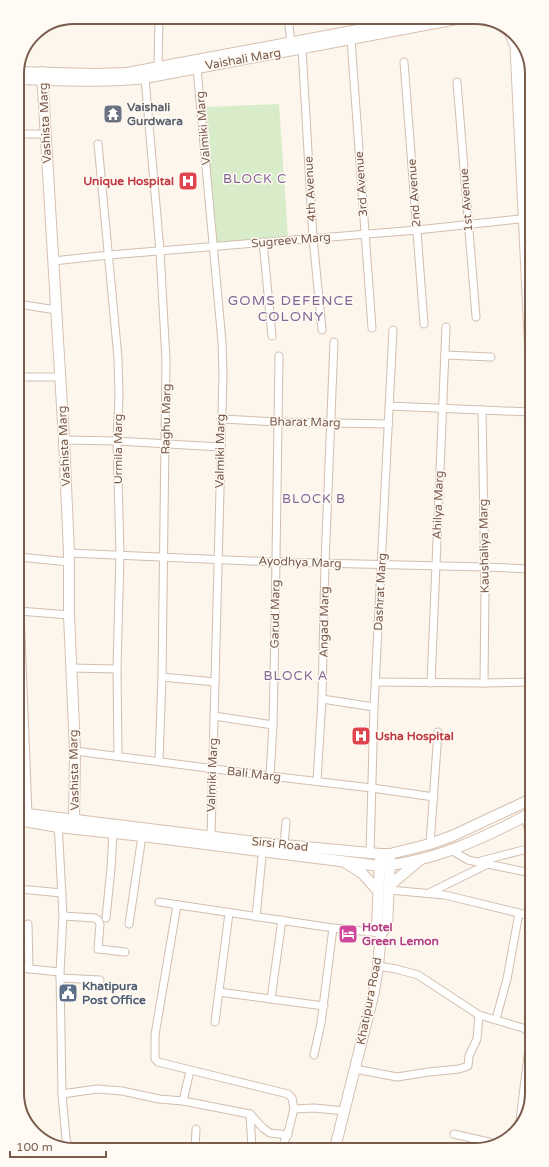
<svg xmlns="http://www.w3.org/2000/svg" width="549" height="1167" font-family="'Varela Round',sans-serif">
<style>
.green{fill:#d8ecc9}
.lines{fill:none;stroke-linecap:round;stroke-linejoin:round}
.street-casing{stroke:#d1beb0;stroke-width:9}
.secondary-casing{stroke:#d6c0b0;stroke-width:12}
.street{stroke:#fff;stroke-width:7}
.secondary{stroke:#fff;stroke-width:10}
.labels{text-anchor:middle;stroke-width:3;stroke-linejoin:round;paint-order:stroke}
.street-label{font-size:12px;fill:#7a5c4d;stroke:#fffaf3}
.worship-label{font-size:12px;font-weight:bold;fill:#5b616d;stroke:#fffaf3;text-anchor:start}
.health-label{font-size:12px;font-weight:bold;fill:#be3a42;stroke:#fffaf3;text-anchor:end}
.hotel-label{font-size:12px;font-weight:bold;fill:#b23c85;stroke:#fffaf3;text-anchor:start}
.service-label{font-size:12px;font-weight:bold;fill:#4e5e75;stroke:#fffaf3;text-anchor:start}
.neighbourhood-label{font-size:13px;letter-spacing:1px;fill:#846695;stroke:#fffaf3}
.quarter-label{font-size:14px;letter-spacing:1px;fill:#846695;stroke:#fffaf3}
.rim{fill:none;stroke:#7a5c4d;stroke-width:2}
</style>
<rect width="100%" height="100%" fill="#fdf6ec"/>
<!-- green -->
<polygon class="green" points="279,104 288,237 216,242 205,107"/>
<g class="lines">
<defs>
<g id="street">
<polyline points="288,17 291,43"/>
<polyline points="351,40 372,328"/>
<polyline points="302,48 313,238 322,330"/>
<polyline points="404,62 424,324"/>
<polyline points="158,68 159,17"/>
<polyline points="197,68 222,342 223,374 211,836"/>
<polyline points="145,78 160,251 166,360 162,677 159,761"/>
<polyline points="457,82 476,317"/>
<polyline points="17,134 45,134"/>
<polyline points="98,144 118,358 119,397 117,441 120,555 117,669 118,756"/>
<polyline points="263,242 272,336"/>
<polyline points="53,261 109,255 417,230 529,218"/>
<polyline points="18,304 56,310"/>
<polyline points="445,355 491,357"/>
<polyline points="18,377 61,377"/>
<polyline points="389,406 530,412"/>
<polyline points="482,410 485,589 484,683"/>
<polyline points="221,419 278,422 389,424"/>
<polyline points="64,440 117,441 220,447"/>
<polyline points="69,553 276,562 485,567 530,569"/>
<polyline points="19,557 69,562"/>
<polyline points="19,611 69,615"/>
<polyline points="20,611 28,814"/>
<polyline points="71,668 117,669"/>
<polyline points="162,677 215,682"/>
<polyline points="376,682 484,683 531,682"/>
<polyline points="431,683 446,327"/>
<polyline points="322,699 374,707"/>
<polyline points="214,716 273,725"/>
<polyline points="75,751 270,776 372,788 434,797"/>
<polyline points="270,776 273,725 275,626 279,356"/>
<polyline points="317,781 322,699 325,563 334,342"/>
<polyline points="525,816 531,840"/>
<polyline points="58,822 63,916 60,972 62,1094 66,1139 69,1148 86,1150"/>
<polyline points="430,844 438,732"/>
<polyline points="284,845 286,822"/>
<polyline points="451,850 468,860 531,873"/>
<polyline points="370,854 374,707 393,330"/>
<polyline points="481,861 531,848"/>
<polyline points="19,889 62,893"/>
<polyline points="389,890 445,895 531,916"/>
<polyline points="429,893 488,864"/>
<polyline points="159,902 333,928 381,933"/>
<polyline points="177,905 155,1035 155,1059 158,1062 288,1094 292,1098 294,1109 314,1108 345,1111"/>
<polyline points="63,916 95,918 98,920 100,924 98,949 125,952"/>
<polyline points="256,917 263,847"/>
<polyline points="106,918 111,868 113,832"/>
<polyline points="28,924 29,969"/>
<polyline points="129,924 142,836"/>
<polyline points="378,966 396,969 418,975 479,1015 523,1028 528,1031 529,1035 529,1048 532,1048"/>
<polyline points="20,968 60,972"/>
<polyline points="60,978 100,980"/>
<polyline points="219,992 324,1006"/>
<polyline points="271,999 282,920"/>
<polyline points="496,1019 507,979 519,913"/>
<polyline points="215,1022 229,913"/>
<polyline points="314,1055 321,1023 333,928"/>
<polyline points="355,1069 397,1077 429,1072 459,1069 468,1066 469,1056 477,1039 479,1015"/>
<polyline points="62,1094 97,1089 122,1091 159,1099 183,1101 250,1114 263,1128 270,1133 288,1135"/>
<polyline points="183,1101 190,1071"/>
<polyline points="250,1114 252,1149"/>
<polyline points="519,1128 529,1048"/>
<polyline points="454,1134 497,1144"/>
<path d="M281,1148C289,1136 290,1123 294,1109"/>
<polyline points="195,1149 196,1129"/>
</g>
<g id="secondary">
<polyline points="501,26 509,31 514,43"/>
<polyline points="515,36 530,345"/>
<polyline points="524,49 529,193"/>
<polyline points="17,72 94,74 127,73 427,17"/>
<polyline points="42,72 64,440 69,553 69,615 75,751 74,820"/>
<path d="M17,79C60,80 103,83 145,78L467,17"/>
<polyline points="19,813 263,843 380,854 390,854 430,844 452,836 525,802 531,797"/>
<path d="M19,820L58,827L142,836L380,866C433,862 484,838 531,813"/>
<polyline points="380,860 377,926 381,933"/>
<polyline points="346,863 362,873 379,892"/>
<polyline points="389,886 421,859"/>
<polyline points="335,1148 374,992 378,966 381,933 387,926 390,860"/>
</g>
</defs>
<!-- street casing -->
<use href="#street" class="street-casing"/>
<!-- secondary casing -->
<use href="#secondary" class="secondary-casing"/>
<!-- street -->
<use href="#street" class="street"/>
<!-- secondary -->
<use href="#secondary" class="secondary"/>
</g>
<!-- icons -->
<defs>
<symbol id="temple-square" viewBox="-11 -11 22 22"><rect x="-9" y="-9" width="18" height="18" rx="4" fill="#6b7280" stroke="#fffaf3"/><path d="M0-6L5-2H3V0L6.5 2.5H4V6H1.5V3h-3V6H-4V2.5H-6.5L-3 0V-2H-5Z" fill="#fff"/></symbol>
<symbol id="hospital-square" viewBox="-11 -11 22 22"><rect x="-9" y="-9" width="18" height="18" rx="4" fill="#e0444e" stroke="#fffaf3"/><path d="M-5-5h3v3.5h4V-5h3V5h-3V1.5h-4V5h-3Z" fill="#fff"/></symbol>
<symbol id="hotel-square" viewBox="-11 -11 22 22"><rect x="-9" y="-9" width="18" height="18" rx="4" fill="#d1479c" stroke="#fffaf3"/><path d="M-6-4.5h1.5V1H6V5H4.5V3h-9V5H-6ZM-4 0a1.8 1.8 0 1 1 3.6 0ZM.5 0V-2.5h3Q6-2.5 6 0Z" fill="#fff"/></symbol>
<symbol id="civic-square" viewBox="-11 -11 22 22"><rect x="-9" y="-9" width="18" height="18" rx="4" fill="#5c6f8a" stroke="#fffaf3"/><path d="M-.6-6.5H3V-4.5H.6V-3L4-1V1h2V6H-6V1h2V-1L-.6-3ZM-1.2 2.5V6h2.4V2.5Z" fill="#fff"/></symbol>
</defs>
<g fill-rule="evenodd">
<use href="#temple-square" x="102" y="103" width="22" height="22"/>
<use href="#hospital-square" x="177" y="170" width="22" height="22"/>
<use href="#hospital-square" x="350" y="725" width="22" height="22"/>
<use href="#hotel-square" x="337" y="923" width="22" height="22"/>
<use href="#civic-square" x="57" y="982" width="22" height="22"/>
</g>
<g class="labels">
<!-- street labels -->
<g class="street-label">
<text transform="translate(243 59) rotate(-10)" y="4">Vaishali Marg</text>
<text transform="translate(45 123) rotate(-93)" y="4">Vashista Marg</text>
<text transform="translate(203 128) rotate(-95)" y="4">Valmiki Marg</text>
<text transform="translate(361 184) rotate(-94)" y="4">3rd Avenue</text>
<text transform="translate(310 189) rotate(-93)" y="4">4th Avenue</text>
<text transform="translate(414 193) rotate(-94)" y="4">2nd Avenue</text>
<text transform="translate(466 200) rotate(-94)" y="4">1st Avenue</text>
<text transform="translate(291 240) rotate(-5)" y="4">Sugreev Marg</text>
<text transform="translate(166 419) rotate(-89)" y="4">Raghu Marg</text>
<text transform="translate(305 422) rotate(1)" y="4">Bharat Marg</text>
<text transform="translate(64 446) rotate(-93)" y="4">Vashista Marg</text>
<text transform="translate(118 449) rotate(-90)" y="4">Urmila Marg</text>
<text transform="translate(220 451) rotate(-89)" y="4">Valmiki Marg</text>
<text transform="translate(438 505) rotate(-88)" y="4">Ahilya Marg</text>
<text transform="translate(484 546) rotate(-91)" y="4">Kaushaliya Marg</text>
<text transform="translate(300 562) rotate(2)" y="4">Ayodhya Marg</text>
<text transform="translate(380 592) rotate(-87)" y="4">Dashrat Marg</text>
<text transform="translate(275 614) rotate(-89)" y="4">Garud Marg</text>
<text transform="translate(324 622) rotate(-89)" y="4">Angad Marg</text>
<text transform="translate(74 770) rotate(-91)" y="4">Vashista Marg</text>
<text transform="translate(254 774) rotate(7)" y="4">Bali Marg</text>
<text transform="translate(212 775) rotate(-88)" y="4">Valmiki Marg</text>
<text transform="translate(280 844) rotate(6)" y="4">Sirsi Road</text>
<text transform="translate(369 1001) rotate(-79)" y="4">Khatipura Road</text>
</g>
<!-- worship labels -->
<g class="worship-label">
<text x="127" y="111">Vaishali<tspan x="127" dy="14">Gurdwara</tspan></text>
</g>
<!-- health labels -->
<g class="health-label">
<text x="174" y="185">Unique Hospital</text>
<text x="375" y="740" text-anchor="start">Usha Hospital</text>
</g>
<!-- hotel labels -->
<g class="hotel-label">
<text x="362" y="931">Hotel<tspan x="362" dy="14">Green Lemon</tspan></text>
</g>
<!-- service labels -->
<g class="service-label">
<text x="82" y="990">Khatipura<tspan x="82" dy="14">Post Office</tspan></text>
</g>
<!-- neighbourhood labels -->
<g class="neighbourhood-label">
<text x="255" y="183">BLOCK C</text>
<text x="314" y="503">BLOCK B</text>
<text x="296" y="680">BLOCK A</text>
</g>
<!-- quarter labels -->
<g class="quarter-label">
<text x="291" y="305">GOMS DEFENCE<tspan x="291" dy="16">COLONY</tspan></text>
</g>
</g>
<!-- crop -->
<path d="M0 0H549V1167H0ZM74 24H475A50 50 0 0 1 525 74V1093A50 50 0 0 1 475 1143H74A50 50 0 0 1 24 1093V74A50 50 0 0 1 74 24Z" fill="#fffaf3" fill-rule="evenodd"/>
<path class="rim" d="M74 24H475A50 50 0 0 1 525 74V1093A50 50 0 0 1 475 1143H74A50 50 0 0 1 24 1093V74A50 50 0 0 1 74 24Z"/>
<!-- scale -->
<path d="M10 1151v6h96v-6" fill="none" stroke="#7a5c4d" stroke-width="2"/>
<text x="16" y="1151" font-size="12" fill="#7a5c4d" stroke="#fffaf3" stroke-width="3" paint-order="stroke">100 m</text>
</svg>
